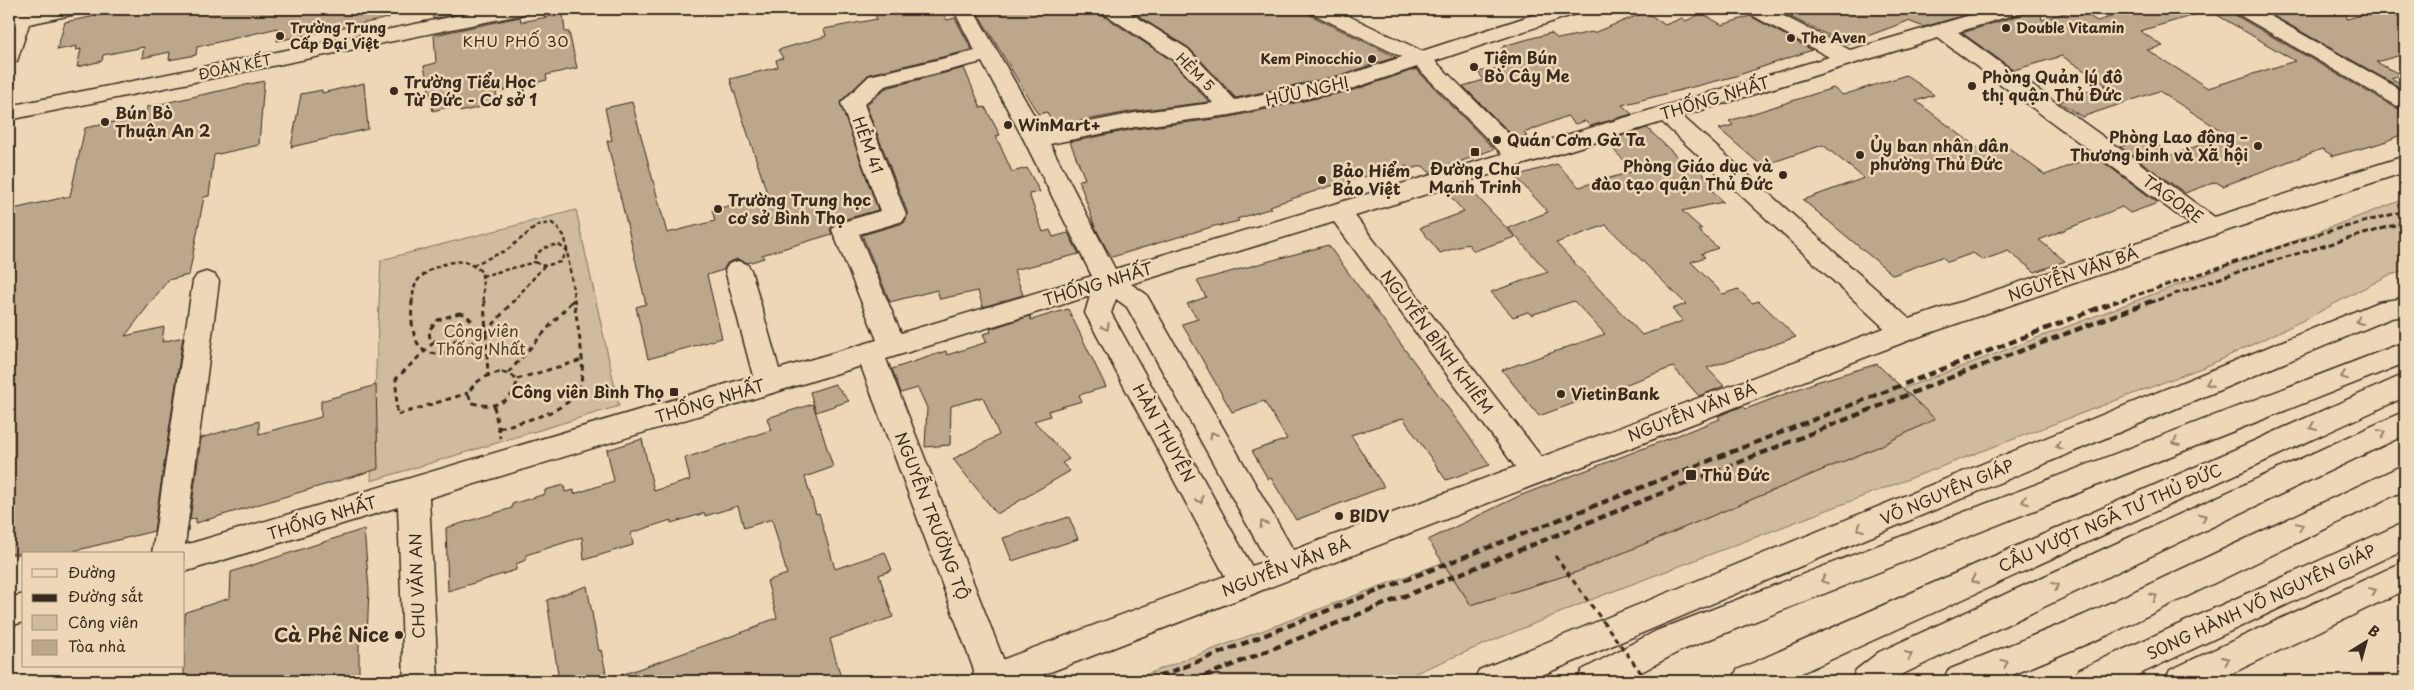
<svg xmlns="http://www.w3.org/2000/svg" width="2414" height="690" font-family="'Playpen Sans',sans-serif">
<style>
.green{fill:#d0bb9e;stroke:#86725e}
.building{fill:#bca68c;stroke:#3b2a1e;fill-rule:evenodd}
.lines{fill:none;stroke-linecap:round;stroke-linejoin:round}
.minor-casing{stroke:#3b2a1e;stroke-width:3}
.major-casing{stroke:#3b2a1e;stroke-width:3}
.highway-casing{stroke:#3b2a1e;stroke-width:3}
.path-far1{stroke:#3b2a1e;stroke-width:2.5;stroke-dasharray:4.5 3;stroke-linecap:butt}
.path{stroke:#3b2a1e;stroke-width:3;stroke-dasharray:5.5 4.5;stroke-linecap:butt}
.minor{fill:#eed7b7;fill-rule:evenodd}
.major{fill:#eed7b7;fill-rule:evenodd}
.highway{fill:#eed7b7;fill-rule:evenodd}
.rail-far1{stroke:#3b2a1e;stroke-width:3;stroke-dasharray:6 3;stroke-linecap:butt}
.rail{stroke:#3b2a1e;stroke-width:4.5;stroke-dasharray:8 4.5;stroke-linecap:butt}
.path-bridge{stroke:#3b2a1e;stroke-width:3;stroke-dasharray:5.5 4.5;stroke-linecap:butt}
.oneway{stroke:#94806a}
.poi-dot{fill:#3b2a1e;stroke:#eed7b7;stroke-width:2}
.labels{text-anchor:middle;stroke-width:5;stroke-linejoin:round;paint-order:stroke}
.far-poi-label{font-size:14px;font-weight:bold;fill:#3b2a1e;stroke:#eed7b7;text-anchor:start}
.far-street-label{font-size:14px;fill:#3b2a1e;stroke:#eed7b7}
.far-neighbourhood-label{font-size:15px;letter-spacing:1px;fill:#3b2a1e;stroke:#eed7b7}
.poi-label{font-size:16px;font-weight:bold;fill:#3b2a1e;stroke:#eed7b7;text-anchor:start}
.street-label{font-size:16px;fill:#3b2a1e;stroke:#eed7b7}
.park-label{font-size:16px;fill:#514031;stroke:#eed7b7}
.near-poi-label{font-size:19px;font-weight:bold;fill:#3b2a1e;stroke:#eed7b7;text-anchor:end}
</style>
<rect width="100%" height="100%" fill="#eed7b7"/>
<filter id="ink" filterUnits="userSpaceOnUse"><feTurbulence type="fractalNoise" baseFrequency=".02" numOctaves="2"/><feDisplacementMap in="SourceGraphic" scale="10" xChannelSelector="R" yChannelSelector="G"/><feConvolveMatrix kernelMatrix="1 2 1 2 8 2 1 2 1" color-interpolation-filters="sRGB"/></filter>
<g filter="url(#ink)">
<!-- green -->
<g class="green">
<polygon points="2405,199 2405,271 2387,276 2302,321 2209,365 1598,597 1396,681 1129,681"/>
<polygon points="576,210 619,406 371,481 381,260"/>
</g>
<!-- building -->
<g class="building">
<polygon points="132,9 388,9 389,18 277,41 278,28 197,47 196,55 169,60 170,52 142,58 144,47 103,55 102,61 77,67 81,49 76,50 77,46 57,50 65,22"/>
<polygon points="432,9 482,9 433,19"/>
<polygon points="872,9 940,9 947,20 955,18 972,50 869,74 840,102 878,210 835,222 830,229 832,234 762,255 764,258 748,263 737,259 727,263 723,270 707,275 722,338 648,359 636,307 646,304 607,141 612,140 605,108 632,102 667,233 715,221 712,210 768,196 730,79 778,67 776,60 783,58 778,50 826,36 824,29 877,19"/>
<polygon points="989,9 1094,9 1098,15 1107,18 1171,60 1209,102 1135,111 1053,126 1047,112 1038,114 977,12"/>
<polygon points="1127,9 1306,9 1310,15 1396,57 1341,75 1236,98 1189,48"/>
<polygon points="1774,9 1985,9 1924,27 1908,21 1846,44"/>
<polygon points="2024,9 2040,9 2042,20 2078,9 2097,21 2139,9 2198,9 2198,14 2140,31 2163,46 2147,50 2208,88 2295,61 2207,9 2231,9 2235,15 2396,108 2405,110 2405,133 2382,143 2333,156 2322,149 2223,186 2216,182 2185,193 2120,147 2145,137 2172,155 2228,135 2159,91 2082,117 2059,102 2106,85 2062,56 2014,70 1962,33 2020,15"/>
<polygon points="2261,9 2345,9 2347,19 2382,9 2405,21 2405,54 2376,62 2401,75 2391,78 2405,86 2405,90"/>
<polygon points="1646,12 1665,25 1682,18 1686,21 1702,13 1722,25 1750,16 1812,50 1736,76 1622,105 1632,114 1590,126 1585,121 1575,124 1567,116 1524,133 1527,136 1517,140 1463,86 1484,80 1478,72 1498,68 1491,61 1509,56 1501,48 1505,48 1503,46 1551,33 1558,39 1592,32 1593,33"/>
<polygon points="563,14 565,32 569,32 577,68 546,75 547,80 496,92 498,103 460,112 459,104 433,111 424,66 436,63 434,35 520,17 521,22"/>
<polygon points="964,68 981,108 985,107 1000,135 996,136 1012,172 1027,168 1040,192 1029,194 1043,232 1050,230 1053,237 1068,233 1079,254 1014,270 1023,295 983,307 978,291 940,299 937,290 890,302 862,235 904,223 908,214 866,105 886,88"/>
<polygon points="1416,69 1494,149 1430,173 1423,166 1409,169 1407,166 1340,183 1270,206 1272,208 1237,219 1239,221 1219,226 1218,225 1112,257 1106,248 1095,227 1079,180 1085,179 1070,142 1135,129 1230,117 1354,90"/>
<polygon points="1906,75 1934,95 1916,101 1983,152 2005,145 2045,175 2095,156 2158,203 2130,213 2122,207 2039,240 2065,261 2035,272 2008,251 1983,260 1973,253 1948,262 1942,257 1893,275 1803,200 1864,178 1823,145 1762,166 1719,129 1733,125 1729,121 1833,88 1843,95"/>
<polygon points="264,81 259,145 214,155 209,196 204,197 189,275 168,280 125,336 164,327 162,342 183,337 154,531 74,551 74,554 9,554 9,210 70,196 85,128 146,115 147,107"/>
<polygon points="364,83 368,129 291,147 301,94 322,90 322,93"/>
<path d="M1647,128L1686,165L1692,163L1716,186L1710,188L1723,202L1682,211L1702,229L1698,230L1718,248L1701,254L1705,257L1691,262L1723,294L1738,289L1752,303L1759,301L1796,337L1707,368L1724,386L1699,396L1673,367L1539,416L1502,370L1605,334L1574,301L1531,315L1528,312L1513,317L1491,292L1548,272L1508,228L1548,212L1515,176L1557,164L1579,187L1634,171L1605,141ZM1606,225L1686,304L1672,309L1683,321L1642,335L1556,243Z"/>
<polygon points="1470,189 1515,237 1474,251 1468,244 1440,253 1420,228 1464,212 1449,195"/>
<polygon points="1328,245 1490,465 1446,480 1403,418 1351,435 1384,487 1296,520 1271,478 1268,479 1252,451 1287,439 1264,401 1232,412 1182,324 1198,319 1187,304 1206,297 1197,281"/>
<polygon points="1068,309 1106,387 1079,395 1082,401 1048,411 1050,416 1034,421 1069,459 1062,463 1070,471 997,514 953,459 999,435 983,397 951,406 950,445 925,447 927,408 918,388 901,393 892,369 946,351 947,355 987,342 983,334 991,332 990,329 1030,316 1031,320"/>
<polygon points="1877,364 1935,419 1878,447 1577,572 1471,605 1428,540 1519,496 1720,419 1718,416 1743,406 1746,409 1816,382"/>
<polygon points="835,384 849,401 816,412 810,392"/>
<polygon points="376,385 378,469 196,523 196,518 190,520 201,438 259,421 259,434 321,417 321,401"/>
<polygon points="813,404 833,467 805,477 816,514 819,513 835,569 885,552 892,570 879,575 893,617 830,639 842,681 610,681 610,679 760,626 760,624 777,618 767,581 787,574 772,519 744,528 738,506 705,516 705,513 671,523 671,520 631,533 633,545 584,560 582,537 526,555 526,560 516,564 516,570 448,591 446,528 512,508 512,504 545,494 545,490 564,485 565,492 574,490 574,494 614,481 607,450 642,439 654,491 690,480 685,458 771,430 767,418"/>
<polygon points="1069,517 1078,539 1012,561 1003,538"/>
<polygon points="364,529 369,589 367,638 359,641 359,681 184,681 184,615 186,612 230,598 231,572"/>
<polygon points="587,586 599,651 601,650 608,681 559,681 547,600"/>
</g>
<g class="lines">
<defs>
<g id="minor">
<polygon points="13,9 84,9 81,13 29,24 17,61 9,63 9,15"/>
<polygon points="490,9 530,9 527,13 520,15 9,120 9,106"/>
<path d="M953,9H973L1043,131L1135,113L1213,103L1172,59L1108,16L1099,13L1096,9H1124L1188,49L1235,100L1341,77L1402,57L1311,13L1308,9H1334L1422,51L1551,9H1581L1578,13L1435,61L1523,148L1829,57L1748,13L1745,9H1770L1850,50L1991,9H2022L2019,13L1958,32L2220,221L2224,227L2220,233L2211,235L2202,233L1938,38L1682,116L1915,324L1919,331L1915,338L1905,341L1895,338L1662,122L1355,216L1547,464L1551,472L1547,480L1536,484L1525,480L1334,222L1131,284L1146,294L1303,567L1298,577L1287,580L1276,577L1127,307L1116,299L1111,313L1261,583L1256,593L1245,597L1234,593L1085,313L1090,296L886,359L1011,679L1010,681H978L861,366L429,498L438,681H404L398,507L184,572V554H152L193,281L197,275L206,272L215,275L219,281L185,545L753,376L725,270L729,264L738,261L747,264L751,270L779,369L877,340L832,230L836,224L880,211L841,103L869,76L975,51ZM982,62L1024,140L1092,276L901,333L859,234L903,221L906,215L864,104L885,86ZM1417,67L1502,154L1115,269L1050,144L1135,127L1230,115L1354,88Z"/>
<polygon points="2233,9 2258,9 2405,92 2405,108 2397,106 2236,13"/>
<polygon points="24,594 24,622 9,626 9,598"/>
</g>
<g id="major">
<polygon points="2405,156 2405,172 2220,233 1915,338 1027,681 970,681 975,670 1895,324 2202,221"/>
<polygon points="2405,522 2405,549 2125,681 2073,681 2078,670"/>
<polygon points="2405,561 2405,590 2216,681 2165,681 2170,670"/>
</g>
<g id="highway">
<polygon points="2405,298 2405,316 2391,318 1528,681 1474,681 1479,670 2378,302"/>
<polygon points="2405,342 2405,363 1680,651 1625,681 1577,681 1582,670 1656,631"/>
<polygon points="2405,374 2405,397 1784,681 1732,681 1737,670"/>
<polygon points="2405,411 2405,435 1903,674 1893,681 1851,681 1856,670 1879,652"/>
<polygon points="2405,464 2405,490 2108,635 1998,681 1943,681 1948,670 2084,615"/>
</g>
</defs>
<!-- minor casing -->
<use href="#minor" class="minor-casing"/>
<!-- major casing -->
<use href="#major" class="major-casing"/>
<!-- highway casing -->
<use href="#highway" class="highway-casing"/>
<!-- path-far1 -->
<g class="path-far1">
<path d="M559,245L567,251L560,262L544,266L535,262V256C542,248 549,245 559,245Z"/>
<polyline points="473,265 507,250 538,225 552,223 558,228 565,237 575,303"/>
<polyline points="482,276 535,262"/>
<path d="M412,303C413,296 413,289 416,283C424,270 450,259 465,262C471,264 477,268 482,272L484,303"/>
<polyline points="512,303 544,266"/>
<polyline points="571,303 574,299"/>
</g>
<!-- path -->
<g class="path">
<path d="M412,301C411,315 411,337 421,348C434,363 474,345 486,333"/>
<polyline points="484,301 486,333"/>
<path d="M459,313L465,314L472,321L467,333C456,343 444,346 430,339L429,330L438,320Z"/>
<polyline points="470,330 485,333"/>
<polyline points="486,333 488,375"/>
<polyline points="486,333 513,301"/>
<polyline points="434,342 396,379 397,415 468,393"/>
<path d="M502,372L513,376L517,381C514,404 489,410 471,402L468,393C476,380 487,374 502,372Z"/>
<polyline points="508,373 572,301"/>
<polyline points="517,379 582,360"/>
<polyline points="494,406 500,438"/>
<path d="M499,428C596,403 588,393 574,301"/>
</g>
<!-- minor -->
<use href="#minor" class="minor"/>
<!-- major -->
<use href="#major" class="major"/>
<!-- highway -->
<use href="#highway" class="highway"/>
<!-- rail-far1 -->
<g class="rail-far1">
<polyline points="2113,303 2322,233 2405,211"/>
<polyline points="2149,303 2252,267 2405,222"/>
</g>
<!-- rail -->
<g class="rail">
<polyline points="1148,681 2116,301"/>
<polyline points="1192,681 1952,377 2152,301"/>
</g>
<!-- path-bridge -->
<polyline class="path-bridge" points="1555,556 1647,681"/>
</g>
<!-- one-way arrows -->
<defs><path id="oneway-chevron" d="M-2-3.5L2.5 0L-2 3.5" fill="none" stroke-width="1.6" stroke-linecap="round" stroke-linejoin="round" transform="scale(1.25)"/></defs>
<g class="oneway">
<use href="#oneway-chevron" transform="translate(2359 321) rotate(157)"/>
<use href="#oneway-chevron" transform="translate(1106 327) rotate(61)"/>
<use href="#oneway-chevron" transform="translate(2344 376) rotate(159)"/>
<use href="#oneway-chevron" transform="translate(2209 383) rotate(157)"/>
<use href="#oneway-chevron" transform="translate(2313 427) rotate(156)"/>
<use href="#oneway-chevron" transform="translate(2382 433) rotate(-25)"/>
<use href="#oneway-chevron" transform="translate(1213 435) rotate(-119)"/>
<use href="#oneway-chevron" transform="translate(2176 442) rotate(159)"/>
<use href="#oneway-chevron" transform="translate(2059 446) rotate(157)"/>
<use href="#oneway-chevron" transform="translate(1200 500) rotate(61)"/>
<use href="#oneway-chevron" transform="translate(2025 501) rotate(159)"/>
<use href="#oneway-chevron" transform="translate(2203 517) rotate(-25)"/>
<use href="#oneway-chevron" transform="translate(1263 524) rotate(-120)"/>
<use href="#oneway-chevron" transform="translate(2300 526) rotate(-26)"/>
<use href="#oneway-chevron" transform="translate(1860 528) rotate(157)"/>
<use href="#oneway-chevron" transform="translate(1824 580) rotate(159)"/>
<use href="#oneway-chevron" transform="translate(1974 580) rotate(156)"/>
<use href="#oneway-chevron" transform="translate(2056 586) rotate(-25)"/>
<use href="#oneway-chevron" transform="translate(2373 591) rotate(-25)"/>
<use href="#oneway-chevron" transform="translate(2154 597) rotate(-26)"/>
<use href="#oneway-chevron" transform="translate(1909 655) rotate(-25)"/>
<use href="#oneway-chevron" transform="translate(2226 660) rotate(-25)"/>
<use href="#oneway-chevron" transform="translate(2005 663) rotate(-22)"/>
</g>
</g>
<!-- markers -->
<g class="poi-dot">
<circle cx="2006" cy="28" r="5"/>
<circle cx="280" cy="36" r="5"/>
<circle cx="1791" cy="38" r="5"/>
<circle cx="1372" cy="59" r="5"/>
<circle cx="1474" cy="67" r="5"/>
<circle cx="1972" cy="86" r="5"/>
<circle cx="394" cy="91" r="5"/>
<circle cx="105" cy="122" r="5"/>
<circle cx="1008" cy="125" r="5"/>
<circle cx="1497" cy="140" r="5"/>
<circle cx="2258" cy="146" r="5"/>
<rect x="1470" y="147" width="10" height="10" rx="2.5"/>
<circle cx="1860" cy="155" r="5"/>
<circle cx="1783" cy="175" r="5"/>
<circle cx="1322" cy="180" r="5"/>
<circle cx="718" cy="209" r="5"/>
<rect x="669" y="387" width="10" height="10" rx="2.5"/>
<circle cx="1561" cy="394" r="5"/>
<rect x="1685" y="469" width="12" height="12" rx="2.5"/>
<circle cx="1339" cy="516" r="5"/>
<circle cx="399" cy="635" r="5"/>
</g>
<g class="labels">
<!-- far-poi labels -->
<g class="far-poi-label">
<text x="290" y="33">Trường Trung<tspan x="290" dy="16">Cấp Đại Việt</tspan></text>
<text x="2016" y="33">Double Vitamin</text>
<text x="1801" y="43">The Aven</text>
<text x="1362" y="64" text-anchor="end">Kem Pinocchio</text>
</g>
<!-- far-street labels -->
<g class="far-street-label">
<text transform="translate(235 67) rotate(-12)" y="5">ĐOÀN KẾT</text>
<text transform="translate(1195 72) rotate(45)" y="5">HẺM 5</text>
</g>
<!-- far-neighbourhood labels -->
<g class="far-neighbourhood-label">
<text x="516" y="47">KHU PHỐ 30</text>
</g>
<!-- poi labels -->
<g class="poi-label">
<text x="1484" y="64">Tiệm Bún<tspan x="1484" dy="18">Bò Cây Me</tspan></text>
<text x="1982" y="83">Phòng Quản lý đô<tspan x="1982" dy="18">thị quận Thủ Đức</tspan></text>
<text x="404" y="88">Trường Tiểu Học<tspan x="404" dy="18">Từ Đức - Cơ sở 1</tspan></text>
<text x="115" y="119">Bún Bò<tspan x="115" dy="18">Thuận An 2</tspan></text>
<text x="1018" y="131">WinMart+</text>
<text x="2248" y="143" text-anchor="end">Phòng Lao động –<tspan x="2248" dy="18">Thương binh và Xã hội</tspan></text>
<text x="1507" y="146">Quán Cơm Gà Ta</text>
<text x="1870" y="152">Ủy ban nhân dân<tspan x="1870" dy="18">phường Thủ Đức</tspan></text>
<text x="1773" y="172" text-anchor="end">Phòng Giáo dục và<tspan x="1773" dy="18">đào tạo quận Thủ Đức</tspan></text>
<text x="1475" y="175" text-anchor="middle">Đường Chu<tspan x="1475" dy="18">Mạnh Trinh</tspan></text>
<text x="1332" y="177">Bảo Hiểm<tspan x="1332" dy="18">Bảo Việt</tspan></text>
<text x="728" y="206">Trường Trung học<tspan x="728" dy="18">cơ sở Bình Thọ</tspan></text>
<text x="664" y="398" text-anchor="end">Công viên Bình Thọ</text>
<text x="1571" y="400">VietinBank</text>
<text x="1702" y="481">Thủ Đức</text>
<text x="1349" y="522">BIDV</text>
</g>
<!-- street labels -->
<g class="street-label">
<text transform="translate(1307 91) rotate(-13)" y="6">HỮU NGHỊ</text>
<text transform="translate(1715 98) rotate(-17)" y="6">THỐNG NHẤT</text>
<text transform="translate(868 145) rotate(70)" y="6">HẺM 41</text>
<text transform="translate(2173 199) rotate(36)" y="6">TAGORE</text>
<text transform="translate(2073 274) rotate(-19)" y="6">NGUYỄN VĂN BÁ</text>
<text transform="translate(1098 284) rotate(-17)" y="6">THỐNG NHẤT</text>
<text transform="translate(1437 342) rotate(53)" y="6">NGUYỄN BỈNH KHIÊM</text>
<text transform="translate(710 401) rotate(-17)" y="6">THỐNG NHẤT</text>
<text transform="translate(1692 412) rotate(-21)" y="6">NGUYỄN VĂN BÁ</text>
<text transform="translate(1164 433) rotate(61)" y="6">HÀN THUYÊN</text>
<text transform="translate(1947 492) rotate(-23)" y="6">VÕ NGUYÊN GIÁP</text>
<text transform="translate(932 516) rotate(69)" y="6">NGUYỄN TRƯỜNG TỘ</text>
<text transform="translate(322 518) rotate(-17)" y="6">THỐNG NHẤT</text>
<text transform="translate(2110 518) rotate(-24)" y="6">CẦU VƯỢT NGÃ TƯ THỦ ĐỨC</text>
<text transform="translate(1286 567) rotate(-21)" y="6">NGUYỄN VĂN BÁ</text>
<text transform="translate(417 586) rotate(-92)" y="6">CHU VĂN AN</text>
<text transform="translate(2261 602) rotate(-25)" y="6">SONG HÀNH VÕ NGUYÊN GIÁP</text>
</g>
<!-- park labels -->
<g class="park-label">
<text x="481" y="337">Công viên<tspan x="481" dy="18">Thống Nhất</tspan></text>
</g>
<!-- near-poi labels -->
<g class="near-poi-label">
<text x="389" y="642">Cà Phê Nice</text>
</g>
</g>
<!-- margin -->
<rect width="2414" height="690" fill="none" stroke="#eed7b7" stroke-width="30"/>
<rect x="15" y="15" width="2384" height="660" fill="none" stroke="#3b2a1e" stroke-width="2" filter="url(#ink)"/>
<!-- legend -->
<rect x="22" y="552" width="162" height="115" fill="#eed7b7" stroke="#a6927a"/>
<rect x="32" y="569" width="25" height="8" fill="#eed7b7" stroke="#a6927a"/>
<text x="68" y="578" font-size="15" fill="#3b2a1e">Đường</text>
<rect x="32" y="594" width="25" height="8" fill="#3b2a1e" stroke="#a6927a"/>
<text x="68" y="602" font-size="15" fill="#3b2a1e">Đường sắt</text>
<rect x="32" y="615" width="25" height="15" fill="#d0bb9e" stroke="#a6927a"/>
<text x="68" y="628" font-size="15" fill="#3b2a1e">Công viên</text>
<rect x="32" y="640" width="25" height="15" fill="#bca68c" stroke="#a6927a"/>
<text x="68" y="652" font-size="15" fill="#3b2a1e">Tòa nhà</text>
<!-- north arrow -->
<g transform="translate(2366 642) rotate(37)" stroke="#eed7b7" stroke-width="4" paint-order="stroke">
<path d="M0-4L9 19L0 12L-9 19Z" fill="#3b2a1e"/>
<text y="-8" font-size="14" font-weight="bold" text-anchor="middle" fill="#3b2a1e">B</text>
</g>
</svg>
